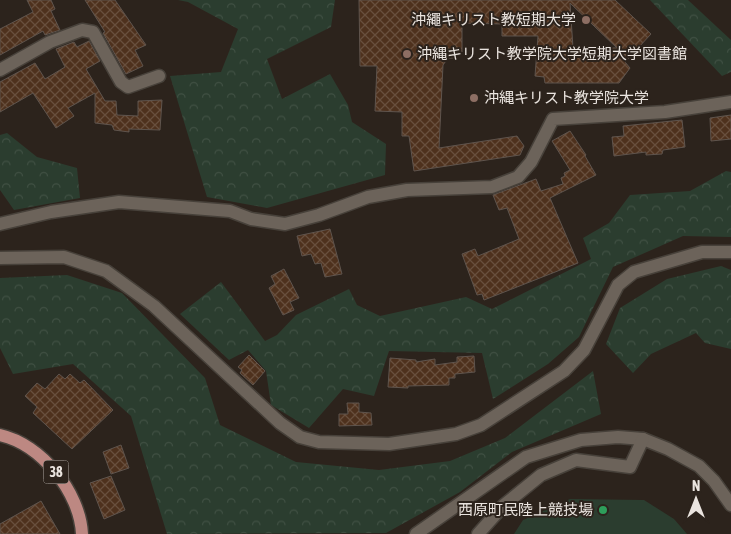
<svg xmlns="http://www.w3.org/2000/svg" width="731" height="534" font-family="'Asap Condensed','Noto Sans JP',sans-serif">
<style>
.forest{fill:url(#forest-crowns)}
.park{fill:#2b3d2f}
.building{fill:url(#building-cross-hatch);stroke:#5f544d;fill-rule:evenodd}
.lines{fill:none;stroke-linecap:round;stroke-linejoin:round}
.minor-casing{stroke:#47413a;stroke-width:15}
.major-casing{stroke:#47413a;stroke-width:15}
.minor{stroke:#6c635a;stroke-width:12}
.major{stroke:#bd8882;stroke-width:12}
.education-dot{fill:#8d6e63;stroke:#2c231c;stroke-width:2}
.leisure-dot{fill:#2e9e5b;stroke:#2c231c;stroke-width:2}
.labels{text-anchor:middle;stroke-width:4;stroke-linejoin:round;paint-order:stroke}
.shield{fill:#2c231c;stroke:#b1aaa4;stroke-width:1}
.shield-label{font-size:14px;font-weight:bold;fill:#eae4df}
.poi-label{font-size:15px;fill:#eae4df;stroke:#2c231c;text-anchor:end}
</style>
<defs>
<pattern id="forest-crowns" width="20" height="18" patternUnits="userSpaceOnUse" patternTransform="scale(1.25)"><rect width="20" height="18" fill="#2b3d2f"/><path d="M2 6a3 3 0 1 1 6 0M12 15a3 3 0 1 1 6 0" fill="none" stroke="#405043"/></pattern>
<pattern id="building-cross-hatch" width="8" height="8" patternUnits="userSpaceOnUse" patternTransform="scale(1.25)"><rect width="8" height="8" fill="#4e311d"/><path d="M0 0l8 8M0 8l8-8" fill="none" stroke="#684f3d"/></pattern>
</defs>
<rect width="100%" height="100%" fill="#2c231c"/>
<!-- forest -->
<g class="forest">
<polygon points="178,0 335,0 331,27 267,59 282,99 330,74 348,105 352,122 386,144 385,175 267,208 207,197 170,76 221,72 238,29 188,2"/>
<polygon points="650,0 688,0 731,40 731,72 722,76"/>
<polygon points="7,133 37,157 77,168 80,198 14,210 0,190 0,135"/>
<polygon points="726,171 731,172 731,237 683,236 613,267 579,337 548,364 493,399 482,353 389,351 374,396 343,389 309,428 271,405 266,371 248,350 229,360 180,314 221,282 265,341 277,335 296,315 349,289 357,305 380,316 466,297 492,309 591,259 583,238 609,223 630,195 690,191"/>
<polygon points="721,266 731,270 731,349 705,343 696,333 651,354 633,373 606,344 620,308 667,279"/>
<polygon points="67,275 122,293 205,378 220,425 296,462 379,470 450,461 505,438 593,371 601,414 512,452 460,492 386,533 167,534 131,416 73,364 13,374 0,348 0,278"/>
</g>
<!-- park -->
<polygon class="park" points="570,499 644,500 674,519 687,534 514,534 523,520"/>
<!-- building -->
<g class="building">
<polygon points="27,0 51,0 55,9 51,11 60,30 45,35 43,31 0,55 0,29 33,12"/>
<polygon points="85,0 115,0 146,45 135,50 143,66 126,74 103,33 105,32"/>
<path d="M359,0H615L651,34L625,62L630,68L619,83H545L544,77L535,76L538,36H502V24L462,23V52H453V58H448L443,65L439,148L517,136L524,146L520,155L414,171L409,136H402V112L375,111L377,66H360ZM570,3L617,48H573Z"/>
<polygon points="89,41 100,61 86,69 105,101 116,101 117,115 138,116 138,101 162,100 160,130 129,129 129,132 114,130 112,125 95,123 95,93 68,108 74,116 56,128 33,93 0,112 0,82 35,63 45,79 65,67 56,49 74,42 77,47"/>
<polygon points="731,115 731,139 711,141 710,118"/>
<polygon points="682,120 685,147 663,150 662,154 646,155 646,152 614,156 612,137 624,136 623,126"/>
<polygon points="570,131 586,155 585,156 596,175 550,198 578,263 484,300 482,294 477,295 462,254 475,249 478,256 519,239 507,208 499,210 493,195 536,179 541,191 563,184 561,178 565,176 564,173 570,170 552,141"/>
<polygon points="330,229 342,274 325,277 321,263 315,264 311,254 302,256 297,236"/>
<polygon points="284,269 299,298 290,302 294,310 283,315 269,288 275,284 271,276"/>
<polygon points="249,355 265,371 253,385 240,373 242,370 238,367"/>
<polygon points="474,356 475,372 455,374 455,378 449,378 449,385 408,386 408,388 388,387 390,358 416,360 416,362 435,359 435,365 457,362 457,357"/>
<polygon points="59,374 65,379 70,374 80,383 84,380 113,410 72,449 33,413 37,407 25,396 37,383 45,389"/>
<polygon points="347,403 359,403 359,412 371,413 372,425 339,426 339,414 348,414"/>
<polygon points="121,445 129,468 111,474 103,452"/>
<polygon points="111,476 125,510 104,519 90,483"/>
<polygon points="41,501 60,534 0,534 0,524"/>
</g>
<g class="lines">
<defs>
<g id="minor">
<polyline points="0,70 50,42 82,30 93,32 121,82 128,87 159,76"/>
<polyline points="0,224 51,212 119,202 230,211 251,219 285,224 319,215 368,197 407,190 492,187 518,177 531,162 553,119 665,112 731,102"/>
<polyline points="0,258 64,257 106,271 154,306 280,423 300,437 319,442 389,444 456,434 481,425 564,371 584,350 618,285 634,272 702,252 731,252"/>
<polyline points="416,534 526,457 581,440 618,437 643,439 668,449 699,466 714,481 731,505"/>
<polyline points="478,534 504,505 541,475 576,460 630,467 643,439"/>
</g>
<path id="major" d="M0,435C41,444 80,492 82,534"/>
</defs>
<!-- minor casing -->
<use href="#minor" class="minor-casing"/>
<!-- major casing -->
<use href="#major" class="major-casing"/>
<!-- minor -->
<use href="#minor" class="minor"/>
<!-- major -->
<use href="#major" class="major"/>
</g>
<!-- markers -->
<g class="education-dot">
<circle cx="586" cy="20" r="5"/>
<circle cx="407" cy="54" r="5"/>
<circle cx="474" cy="98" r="5"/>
</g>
<circle class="leisure-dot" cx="603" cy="510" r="5"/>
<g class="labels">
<!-- shield labels -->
<rect class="shield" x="43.5" y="460.5" width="25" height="23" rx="4"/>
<g class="shield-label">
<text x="56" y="477">38</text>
</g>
<!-- poi labels -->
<g class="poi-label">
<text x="576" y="25">沖繩キリスト教短期大学</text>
<text x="417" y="59" text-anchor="start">沖縄キリスト教学院大学短期大学図書館</text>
<text x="484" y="103" text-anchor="start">沖縄キリスト教学院大学</text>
<text x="593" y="515">西原町民陸上競技場</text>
</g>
</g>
<!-- north arrow -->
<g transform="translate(696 499)" stroke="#2c231c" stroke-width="4" paint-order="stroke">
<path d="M0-4L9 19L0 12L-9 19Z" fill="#eae4df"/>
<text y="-8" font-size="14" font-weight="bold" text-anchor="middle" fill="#eae4df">N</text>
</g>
</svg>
